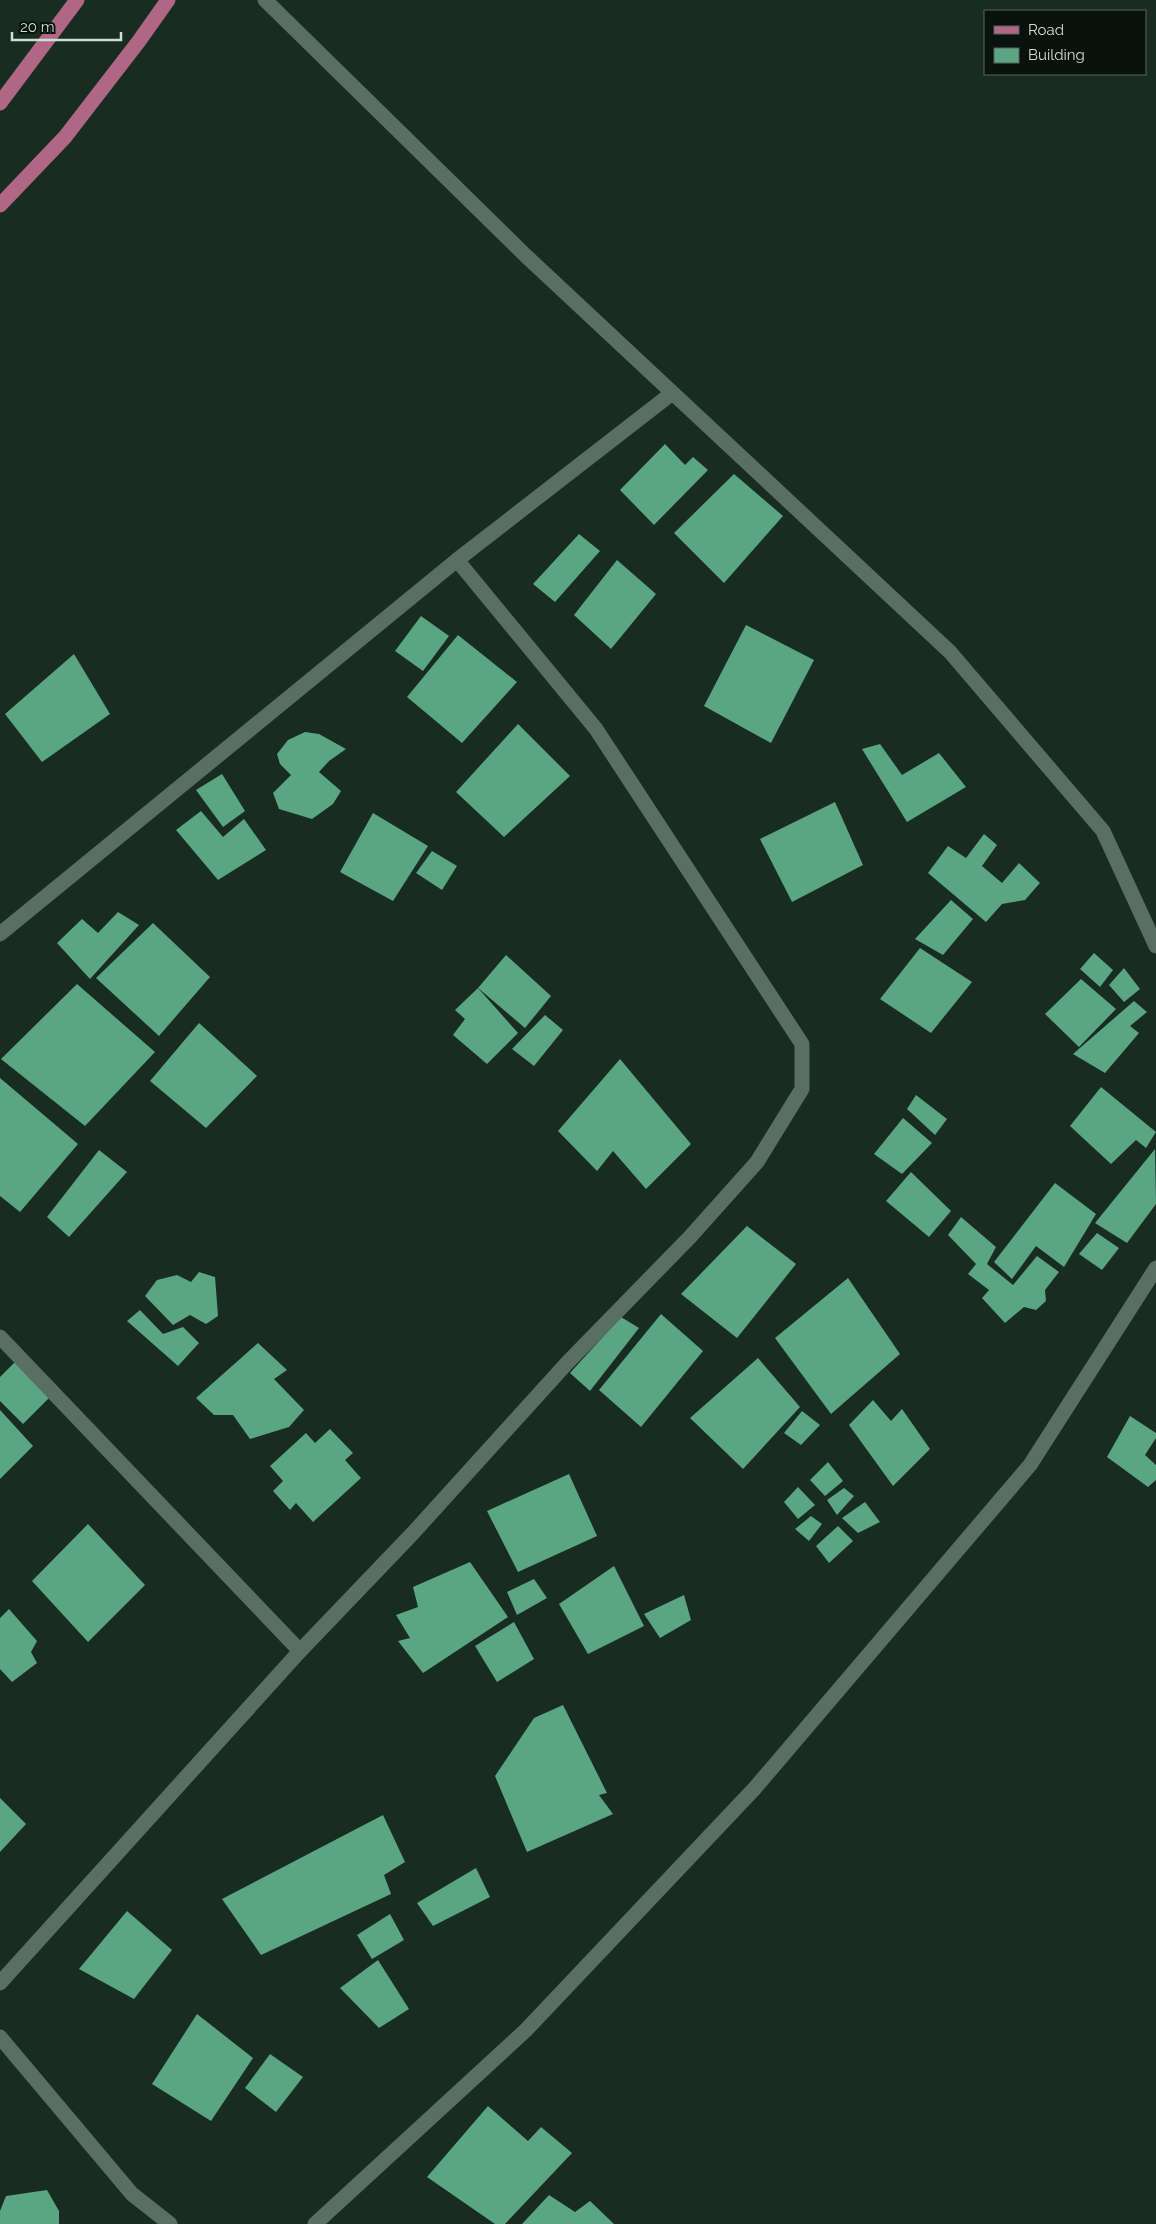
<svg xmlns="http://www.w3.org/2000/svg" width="1156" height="2224" font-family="Raleway,sans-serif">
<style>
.building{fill:#5aa582}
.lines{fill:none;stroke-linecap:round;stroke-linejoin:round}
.minor{stroke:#596f63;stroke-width:15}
.major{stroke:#af6785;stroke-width:15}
</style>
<rect width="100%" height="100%" fill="#182c22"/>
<!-- building -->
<g class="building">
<polygon points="665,444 685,465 693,457 708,470 654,525 620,490"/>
<polygon points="734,474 783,516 724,583 674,533"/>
<polygon points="579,534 600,551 555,602 533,584"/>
<polygon points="617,560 656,594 611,649 574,615"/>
<polygon points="421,616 449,636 423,671 395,651"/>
<polygon points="746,625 814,660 771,743 704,706"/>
<polygon points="458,635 517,682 462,743 407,697"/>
<polygon points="74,654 110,714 42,762 5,714"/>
<polygon points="518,724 570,776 504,837 456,792"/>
<polygon points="305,732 319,734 346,749 329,761 319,772 341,791 333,804 312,819 279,809 273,793 291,775 280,764 277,754 288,740"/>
<polygon points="880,744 902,775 939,753 966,787 907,822 862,749"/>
<polygon points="222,774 245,811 223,827 196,790"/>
<polygon points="835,802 863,865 792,902 760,839"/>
<polygon points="201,811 223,837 244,819 266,850 218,880 176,830"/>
<polygon points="373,813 428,846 393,901 340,872"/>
<polygon points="984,834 997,845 982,866 1002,883 1019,863 1040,883 1025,900 1002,904 986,922 928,873 948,846 966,858"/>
<polygon points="432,851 457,866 442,890 416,873"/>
<polygon points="951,900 973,919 943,955 915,939"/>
<polygon points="118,912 139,925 90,979 57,943 82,919 98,933"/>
<polygon points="153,923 210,977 159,1036 96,978"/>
<polygon points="920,948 972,982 931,1033 880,999"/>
<polygon points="1094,953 1113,970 1100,987 1080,969"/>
<polygon points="506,955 551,996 525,1028 478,988"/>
<polygon points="1124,968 1140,989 1124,1002 1109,985"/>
<polygon points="1081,979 1116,1009 1079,1047 1045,1014"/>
<polygon points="77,984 155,1052 85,1126 1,1059"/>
<polygon points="478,988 518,1033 487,1064 453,1035 465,1019 455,1010"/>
<polygon points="1134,1001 1147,1012 1130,1026 1139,1033 1105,1073 1073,1054"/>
<polygon points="545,1015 563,1030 534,1066 512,1049"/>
<polygon points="199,1023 257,1076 206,1128 150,1081"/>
<polygon points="620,1059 691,1144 646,1189 613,1151 597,1171 558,1131"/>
<polygon points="0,1078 78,1144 20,1212 0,1196"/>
<polygon points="1101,1087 1156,1132 1146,1148 1136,1140 1111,1164 1070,1126"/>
<polygon points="916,1095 947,1119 935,1135 907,1109"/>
<polygon points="903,1118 932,1143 902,1174 874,1154"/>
<polygon points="1155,1149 1156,1204 1127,1243 1095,1223"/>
<polygon points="99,1150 127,1172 69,1237 47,1217"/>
<polygon points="911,1172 951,1211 929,1237 886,1201"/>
<polygon points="1055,1183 1096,1214 1064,1267 1036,1246 1012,1279 994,1262"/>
<polygon points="961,1217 996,1247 987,1264 1013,1285 1037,1256 1059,1272 1045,1290 1046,1301 1036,1310 1024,1307 1005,1323 982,1298 989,1290 968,1274 976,1264 948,1235"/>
<polygon points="747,1226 796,1264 737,1338 681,1294"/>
<polygon points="1097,1233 1119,1248 1102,1270 1079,1254"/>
<polygon points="199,1272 215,1277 218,1316 206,1324 190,1315 173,1325 145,1296 157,1280 177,1275 191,1282"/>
<polygon points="848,1278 900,1354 831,1414 775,1338"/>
<polygon points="140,1310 163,1334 183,1327 199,1343 178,1366 127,1321"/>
<polygon points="661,1314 703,1351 641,1427 599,1390"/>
<polygon points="621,1317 639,1328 590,1391 570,1373"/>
<polygon points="258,1343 287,1370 274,1379 304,1410 289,1427 250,1439 233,1415 214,1415 196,1398"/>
<polygon points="758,1358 800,1407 743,1469 690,1418"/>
<polygon points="16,1361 50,1397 23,1424 0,1401 0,1377"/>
<polygon points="873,1400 891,1421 902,1409 930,1449 893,1486 849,1425"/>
<polygon points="0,1410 33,1446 0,1479"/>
<polygon points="802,1411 820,1425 801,1445 784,1433"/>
<polygon points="1130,1416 1156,1433 1156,1438 1145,1455 1156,1465 1156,1480 1148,1487 1107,1457"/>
<polygon points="330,1429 353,1453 345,1460 361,1478 313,1522 296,1503 290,1510 273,1491 283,1481 270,1466 306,1433 315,1443"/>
<polygon points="828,1462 843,1481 825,1496 810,1480"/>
<polygon points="569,1474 597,1536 518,1572 487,1511"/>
<polygon points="798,1487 815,1505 798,1519 784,1502"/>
<polygon points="844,1488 854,1496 837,1515 827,1500"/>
<polygon points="865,1502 880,1522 858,1533 842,1518"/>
<polygon points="811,1516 822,1524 809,1541 795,1529"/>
<polygon points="88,1524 145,1585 88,1642 32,1581"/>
<polygon points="838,1526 853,1541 829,1563 816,1546"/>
<polygon points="470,1562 508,1617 423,1673 398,1641 410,1638 396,1615 418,1607 413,1587"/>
<polygon points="614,1566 644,1626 588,1654 559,1604"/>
<polygon points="534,1579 547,1598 517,1615 507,1592"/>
<polygon points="684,1595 691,1620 660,1638 644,1614"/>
<polygon points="9,1609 37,1641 31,1652 37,1663 12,1682 0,1669 0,1618"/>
<polygon points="514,1622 534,1659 497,1682 475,1646"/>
<polygon points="563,1705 607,1793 599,1795 613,1814 527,1852 495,1776 534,1718"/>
<polygon points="0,1798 26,1824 0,1852"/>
<polygon points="383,1815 405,1862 384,1875 391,1894 261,1955 222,1899"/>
<polygon points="476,1868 490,1897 433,1926 417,1903"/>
<polygon points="127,1911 172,1950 134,1999 79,1969"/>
<polygon points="390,1914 404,1940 372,1959 357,1935"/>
<polygon points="378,1960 409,2009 379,2028 340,1988"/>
<polygon points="197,2014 253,2058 211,2121 152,2084"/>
<polygon points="270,2054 303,2077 276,2112 245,2088"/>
<polygon points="488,2106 528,2141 541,2127 572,2153 505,2224 495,2224 427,2177"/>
<polygon points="47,2190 59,2211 59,2224 0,2224 0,2211 6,2196"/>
<polygon points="549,2195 575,2212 590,2201 614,2224 522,2224"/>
</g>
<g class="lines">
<!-- minor -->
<g class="minor">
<polyline points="265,0 525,255 950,652 1103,831 1156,946"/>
<polyline points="0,934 457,560 671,394"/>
<polyline points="0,1337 300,1651"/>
<polyline points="0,1983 300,1651 413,1533 567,1363 690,1237 757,1162 802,1089 802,1044 596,729 457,560"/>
<polyline points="0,2037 132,2194 170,2224"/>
<polyline points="315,2224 526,2030 755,1788 1030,1465 1156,1268"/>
</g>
<!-- major -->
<g class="major">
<polyline points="0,103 77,0"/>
<polyline points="0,205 65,137 139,41 168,0"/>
</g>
</g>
<!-- legend -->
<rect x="984" y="10" width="162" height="65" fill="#0a120e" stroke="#59635e"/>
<rect x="994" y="26" width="25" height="8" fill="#af6785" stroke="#59635e"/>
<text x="1028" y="35" font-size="15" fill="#d0ddd6">Road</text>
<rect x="994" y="48" width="25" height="15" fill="#5aa582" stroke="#59635e"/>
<text x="1028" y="60" font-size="15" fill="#d0ddd6">Building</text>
<!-- scale -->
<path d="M12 32v8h109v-8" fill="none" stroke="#d0ddd6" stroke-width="2.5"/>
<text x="20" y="32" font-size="15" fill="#d0ddd6" stroke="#0a120e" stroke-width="4" paint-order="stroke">20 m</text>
</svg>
